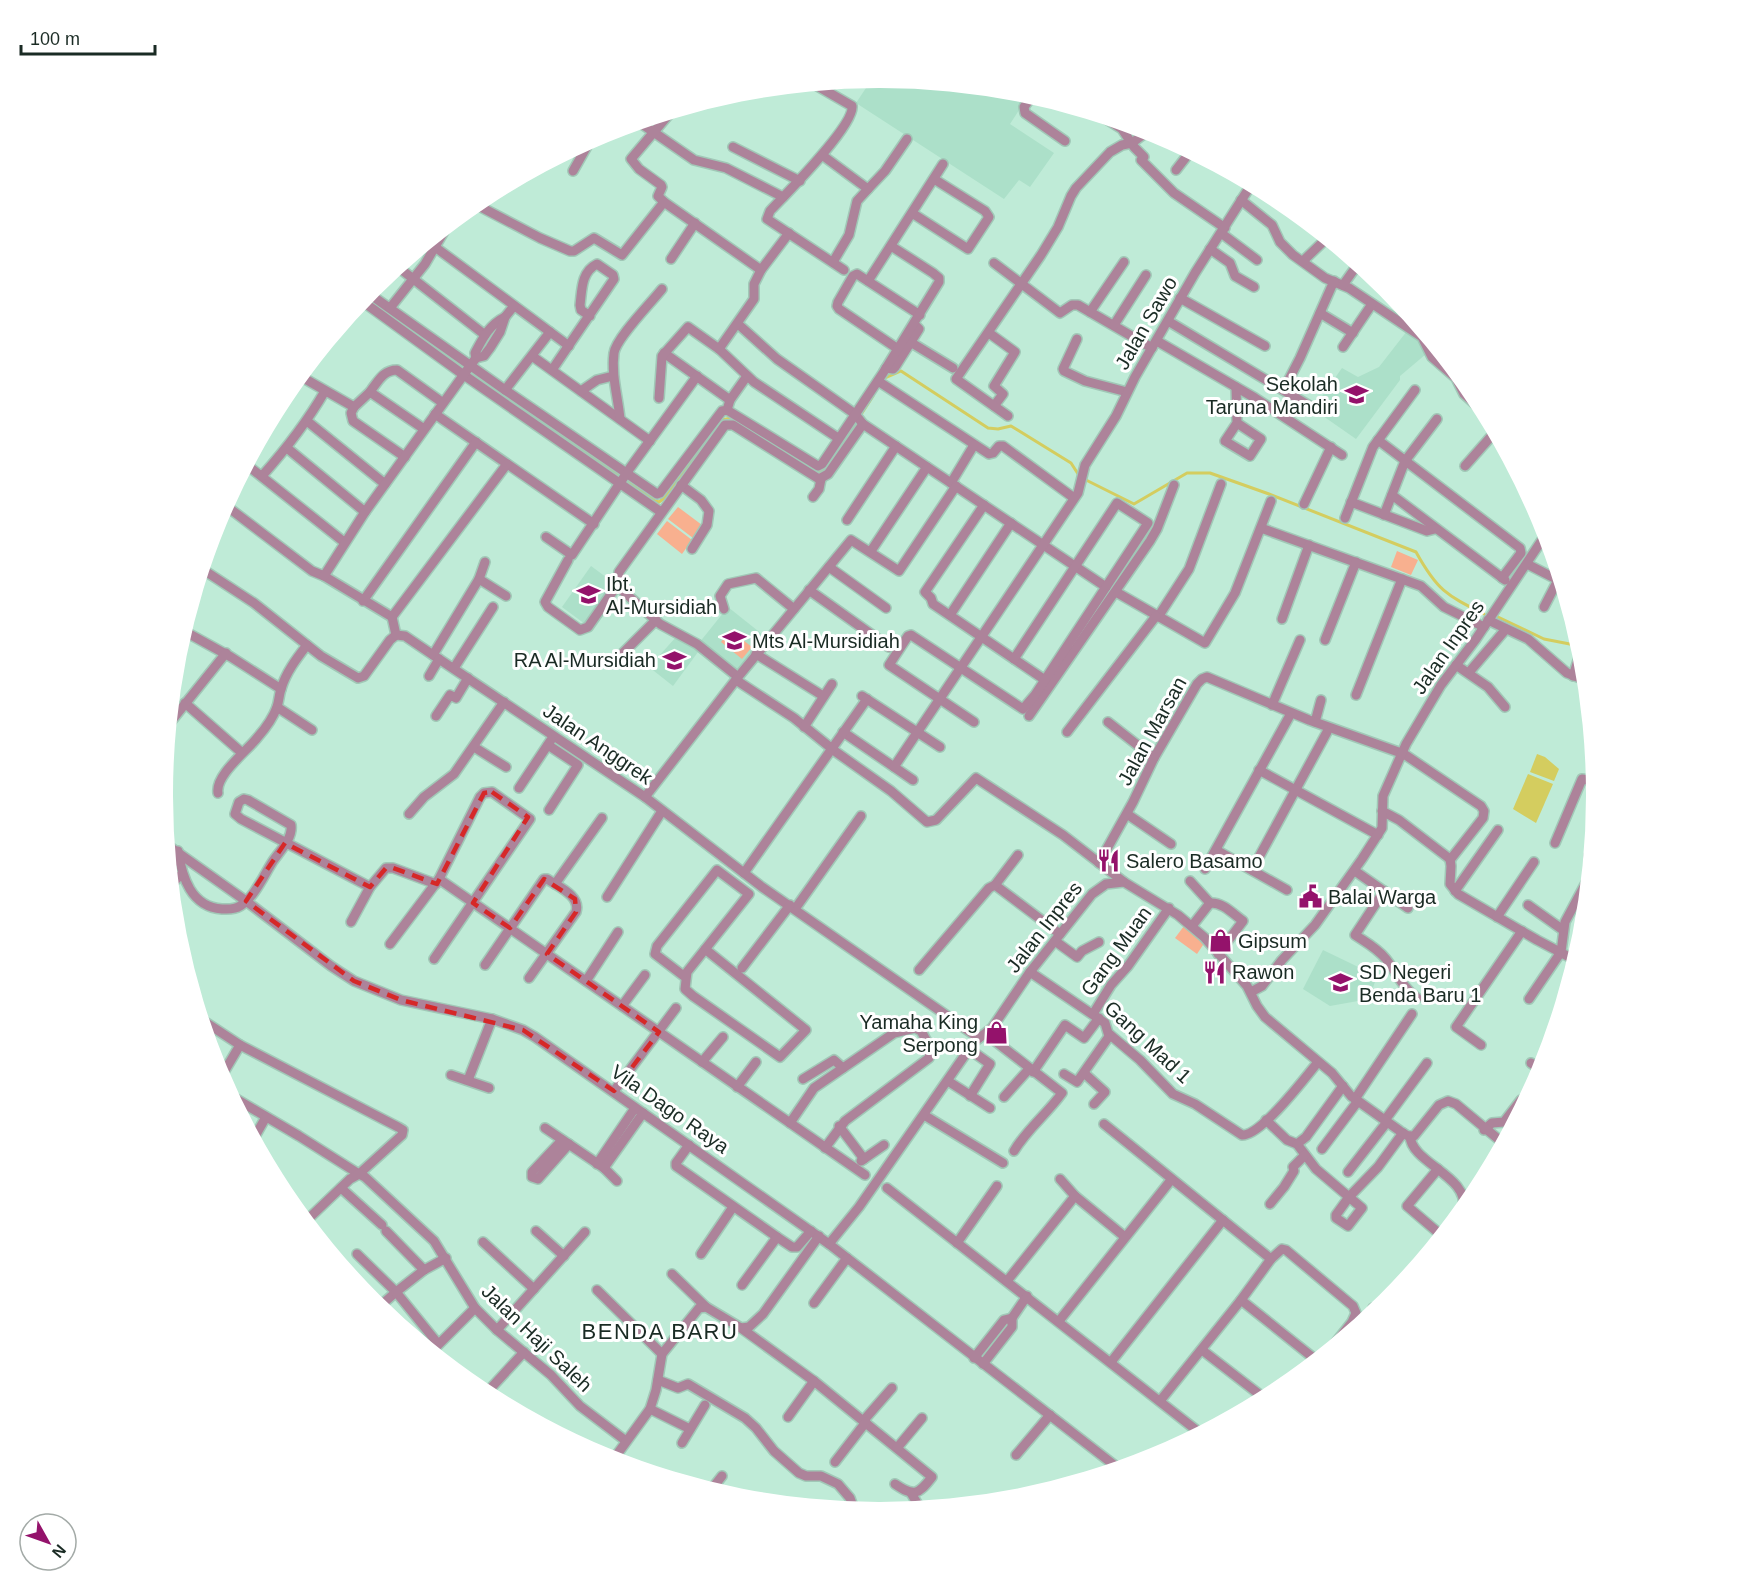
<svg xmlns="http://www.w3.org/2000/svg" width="1759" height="1590" font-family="Helvetica,sans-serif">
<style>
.built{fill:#ace0c9}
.green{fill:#f8b08f}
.water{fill:#d4cd5f}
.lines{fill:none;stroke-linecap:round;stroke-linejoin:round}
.stream{stroke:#d4cd5f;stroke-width:3}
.minor-casing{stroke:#a1c8b7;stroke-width:12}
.minor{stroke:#ad839a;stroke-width:9}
.marked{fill:none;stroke:#d62828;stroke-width:4.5;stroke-dasharray:12 8;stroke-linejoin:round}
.labels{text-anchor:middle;stroke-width:6;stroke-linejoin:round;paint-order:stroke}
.street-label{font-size:20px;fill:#1a2b24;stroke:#fff}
.poi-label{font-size:20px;fill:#1a2b24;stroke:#fff;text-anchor:start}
.quarter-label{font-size:22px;letter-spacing:1.5px;fill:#1a2b24;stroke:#fff}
</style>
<rect width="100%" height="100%" fill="#bfebd7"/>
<!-- built -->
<g class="built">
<polygon points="879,78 1020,92 1029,95 1010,124 1054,153 1030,187 1019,180 1004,199 856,103 872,79"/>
<polygon points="1407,331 1421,341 1426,354 1400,376 1400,380 1356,439 1313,409 1342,368 1358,377 1379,367"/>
<polygon points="591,566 614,583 585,624 562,607"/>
<polygon points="728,607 768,639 738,675 699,643"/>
<polygon points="677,636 698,652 673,686 649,667"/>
<polygon points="1323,950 1377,976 1369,999 1330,1006 1303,989"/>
</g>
<!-- green -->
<g class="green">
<polygon points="678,507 702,525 693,538 668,519"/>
<polygon points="667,521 692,540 682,554 657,534"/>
<polygon points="1397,551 1418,560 1411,575 1391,567"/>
<polygon points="730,630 752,647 742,659 721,642"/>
<polygon points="1184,926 1205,942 1197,954 1175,938"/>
</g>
<!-- water -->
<g class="water">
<polygon points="1537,754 1545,757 1559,769 1554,781 1530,772"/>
<polygon points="1528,774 1553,784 1536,823 1513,809"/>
</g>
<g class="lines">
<!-- stream -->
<g class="stream">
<polyline points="414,331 459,365 655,501 659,502 663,499 722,420 731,418 772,444"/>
<path d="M885,378L901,371L988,428L998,429L1011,426L1071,463L1080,477L1134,504L1187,473H1210L1269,494L1416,552C1437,590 1446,595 1484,614"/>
<polyline points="860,416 873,396"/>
<polyline points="815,472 819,473 824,470 857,422"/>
<polyline points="1498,617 1544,639 1580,646"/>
</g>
<defs>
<g id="minor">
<path d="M814,84L852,106C855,125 785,195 770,211L767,219L844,270"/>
<polyline points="1032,96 1024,107 1025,113 1065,141"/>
<polyline points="1103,117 1122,129 1134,147 1144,157 1141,160 1174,193 1225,228"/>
<polyline points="639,122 694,160 726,168 783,197"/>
<polyline points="733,147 800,181"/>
<polyline points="822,155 868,189 885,171 907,139"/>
<polyline points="1176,170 1190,152"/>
<polyline points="573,171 590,141"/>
<polyline points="1241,200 1272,225 1280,242 1293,255 1325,278 1349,288 1422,337 1432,357 1456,378 1464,394 1484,412"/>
<polyline points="664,202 658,196 662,187 661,185 639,169 631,159 670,113"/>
<polyline points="475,204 540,238 570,251 574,251 594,238 622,255 664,202 761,270"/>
<polyline points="912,213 968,249 989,217 985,211 934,179"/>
<polyline points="1221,233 1257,260"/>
<polyline points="435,247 569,346"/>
<polyline points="1210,249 1230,263 1235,276 1254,287"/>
<polyline points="671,259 695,223"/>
<polyline points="1303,261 1326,239"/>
<polyline points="833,262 849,235 857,201 868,189"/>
<polyline points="994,263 1060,313 1072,305 1078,305 1152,348"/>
<polyline points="398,267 485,335"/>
<polyline points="868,281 943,164"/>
<polyline points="1343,285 1358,264"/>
<polyline points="368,293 505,390 657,494 660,493 722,411 727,410 730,400 747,376"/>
<polyline points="1180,298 1265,346"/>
<polyline points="362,301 461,373 661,512"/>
<polyline points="390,308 425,264 446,228"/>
<polyline points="1090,312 1124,262"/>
<polyline points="1320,313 1353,333"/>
<polyline points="1168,321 1313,408"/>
<polyline points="738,324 777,359 855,414 863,424 1106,587"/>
<polyline points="1114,325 1146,275"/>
<polyline points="989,333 1015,352 994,386 1003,394 994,406"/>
<polyline points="1077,339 1063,369 1064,371 1085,381 1127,392"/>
<polyline points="907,340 953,368"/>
<polyline points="1157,341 1255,398 1342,455"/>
<polyline points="1343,347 1372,304"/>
<polyline points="719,349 754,299 754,284 761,270 789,233"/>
<polyline points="898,349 839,309 837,306 838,302 853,276 857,274 920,315"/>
<polyline points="664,353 730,400"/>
<polyline points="532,356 650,441"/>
<path d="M476,358L475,353C483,338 489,325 505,317"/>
<polyline points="886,368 893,369 895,367 919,329 914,324"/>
<path d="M552,370L614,279L613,275L597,264C581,272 582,290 580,305L581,310L590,316"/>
<polyline points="300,376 354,407 351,413 353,421 405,457"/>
<polyline points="878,381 989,454 993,453 999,446 1003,446 1074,498"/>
<polyline points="1236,387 1237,423 1225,441 1250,456 1261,439 1237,423"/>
<polyline points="1284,389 1300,358 1334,281"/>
<polyline points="505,390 550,332"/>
<polyline points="581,391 597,380 613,376"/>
<polyline points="659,398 662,356 688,327 719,349 754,382 838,438"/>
<polyline points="282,399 286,394"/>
<polyline points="354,407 370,392"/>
<polyline points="727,410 818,466 822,464 883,373 939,282 939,278 933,273 891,246"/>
<polyline points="435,414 594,524"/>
<polyline points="1008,416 956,379 1041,255 1058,227 1071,196 1076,188 1110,152 1122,145 1132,143 1148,131"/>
<path d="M620,419C618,397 611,375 614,353C616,338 651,303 662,289"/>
<polyline points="307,421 385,484"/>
<path d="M424,429L370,392L372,389C379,380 384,370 397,370L443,403"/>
<polyline points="1378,440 1520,548 1521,553 1502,578"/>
<polyline points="287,448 365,512"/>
<polyline points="247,465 344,542"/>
<polyline points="1465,466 1495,432"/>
<path d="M262,476C286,449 307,422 325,391"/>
<polyline points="951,483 974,445"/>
<polyline points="681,485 701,500 709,511 707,525 692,549"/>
<polyline points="1392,495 1505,580"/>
<polyline points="813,497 819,489 821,479"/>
<polyline points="1351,502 1427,531 1435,529"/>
<polyline points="1304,504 1331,447"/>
<polyline points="225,505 312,571 324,576 392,617 396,635"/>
<polyline points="984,505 925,592 931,598 933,604 1045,680"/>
<polyline points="1384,515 1405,461 1437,419"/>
<polyline points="1345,518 1373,447 1415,390"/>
<polyline points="847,520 896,446"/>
<polyline points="1261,528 1421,586 1444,607 1484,627"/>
<polyline points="546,537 572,555 630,468 697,376"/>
<polyline points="871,551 927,467"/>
<polyline points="568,560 545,602 548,607 580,630 588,627 618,584"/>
<polyline points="1527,564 1560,581"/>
<polyline points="829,567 886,608"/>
<polyline points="202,569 254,603 321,656 358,678 364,676 390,640 396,635"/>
<polyline points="324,576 365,512 470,366 476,358 484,356 490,348 500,332 505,317 514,306"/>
<polyline points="479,579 506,596"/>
<polyline points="809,590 889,647"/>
<polyline points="1116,592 1205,643 1235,593 1271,501"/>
<polyline points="363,601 476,442"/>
<polyline points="1544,607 1558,580"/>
<polyline points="724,609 720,596 728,584 756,578 794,609"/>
<polyline points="950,615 1011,523"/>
<polyline points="392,617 507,464"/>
<polyline points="1158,617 1189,569 1221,484"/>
<polyline points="1282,619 1309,545"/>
<polyline points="1488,620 1528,639 1567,673 1585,680"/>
<polyline points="184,631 231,657 281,689"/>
<polyline points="396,635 405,636 433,655 645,797 762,887 979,1038"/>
<polyline points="1325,640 1356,562"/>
<polyline points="756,654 820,694"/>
<polyline points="433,655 479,579 485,562"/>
<polyline points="621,655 656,620"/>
<polyline points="1456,665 1488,687 1505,707"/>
<polyline points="454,668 493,607"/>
<polyline points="1471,670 1506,629"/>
<polyline points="429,676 439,659"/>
<polyline points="1573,676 1581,651"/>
<polyline points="738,677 697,644 660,624 624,592 618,584 619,572 725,425 733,425 819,479 828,474 863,424"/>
<polyline points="736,680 794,718 836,752 891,791 927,822 936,820 976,778 1063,835 1124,882"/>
<polyline points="1356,695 1402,579"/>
<polyline points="862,696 940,747"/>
<polyline points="185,703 241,752"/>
<polyline points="1272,705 1300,640"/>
<polyline points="277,707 312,730"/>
<polyline points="436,716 450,695 456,698 468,678"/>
<polyline points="1029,716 1150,541 1157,529 1174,485"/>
<polyline points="974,722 889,665 908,636 911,635 1023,709 1035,695 1148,523 1117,503 1014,659"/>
<polyline points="1108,722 1154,758"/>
<polyline points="1315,722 1321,700"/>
<polyline points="169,724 226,653"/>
<polyline points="804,727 832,684"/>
<polyline points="843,732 913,780"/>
<polyline points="1067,732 1156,616"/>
<polyline points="548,745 578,765 549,810"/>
<polyline points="474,747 506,767"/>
<polyline points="894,767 1078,493 1085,465 1116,416 1135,377 1195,273 1251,185"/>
<polyline points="1259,770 1378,835"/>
<polyline points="519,788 551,740"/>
<path d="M218,793C215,775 247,751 257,738C265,729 273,718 277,707C279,701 279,695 281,689C286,672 297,658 307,645"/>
<polyline points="645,797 738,677 851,540 899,571 956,486"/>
<polyline points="1382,811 1399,820 1450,859 1451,866 1450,884 1458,894 1537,940 1575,960"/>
<polyline points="409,814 424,797 454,774 504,702"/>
<polyline points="1127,814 1171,844"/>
<polyline points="1555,843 1582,779 1595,781"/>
<polyline points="167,845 246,901 331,966 354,981 401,1000 492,1019 523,1030 535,1037 829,1244 1118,1468"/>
<polyline points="1216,850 1287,890"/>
<path d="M178,851C182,877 191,907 222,909C228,909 234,910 240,906C254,898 264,875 273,861C280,851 293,838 291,825L248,800L244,799L239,802L235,814L241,819L370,887"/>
<polyline points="1589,856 1591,851"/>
<polyline points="1099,863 1133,802 1154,758 1197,684 1202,679 1207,677 1309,720 1404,754 1481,806 1484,811 1483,818 1450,860"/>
<polyline points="1205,869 1289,717"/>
<polyline points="1252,870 1327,732"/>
<polyline points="1355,871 1408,908"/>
<polyline points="744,873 867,699"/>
<polyline points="439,879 865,1175"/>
<polyline points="1190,881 1210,903"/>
<polyline points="171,884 182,874"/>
<polyline points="555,884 602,818"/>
<polyline points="995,885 1060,934"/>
<path d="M1384,891L1355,935C1367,943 1377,948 1386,959C1397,973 1402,987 1417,998"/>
<polyline points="1455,891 1498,830"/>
<polyline points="607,897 662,811"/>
<polyline points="1528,905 1563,930"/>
<polyline points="795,909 861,816"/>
<polyline points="1497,917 1534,862"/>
<polyline points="351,922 370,887 386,868 393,868 436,884"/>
<path d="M1192,926L1210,903C1223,902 1233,914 1243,921L1218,954"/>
<polyline points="1055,941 1077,957 1082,951 1099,942"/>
<polyline points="390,944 439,879 480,797 484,793 492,792 530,819 434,959"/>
<path d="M485,965L544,879H547C559,887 581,896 576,912L529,978"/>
<polyline points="742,968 790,905"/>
<polyline points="919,970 989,888 995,885 1018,855"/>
<path d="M1030,972L1105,1023L1108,1033L1140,1060L1173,1094L1195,1104L1242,1135C1261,1136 1305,1078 1318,1062"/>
<polyline points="685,977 655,954 657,946 717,870 749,894 687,972 685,989 693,996 780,1057 806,1030 705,949"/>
<polyline points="586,981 618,932"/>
<polyline points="1251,992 1262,986 1282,960 1315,925 1362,859 1382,828 1383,796 1406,744 1441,685 1476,639 1546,534"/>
<polyline points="1529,999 1561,952 1565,922 1588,879"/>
<polyline points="622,1006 645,975"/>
<polyline points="1093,1014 1111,985 1128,966 1169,908"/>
<polyline points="202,1020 240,1045 398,1127 403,1130 402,1135 359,1174 299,1136 231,1096"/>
<path d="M986,1034L1062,1093C1047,1114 1027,1129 1014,1151"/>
<polyline points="1481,1045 1456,1027 1522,931"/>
<polyline points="969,1049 990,1064 970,1096"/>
<polyline points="702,1062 723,1037"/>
<polyline points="1531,1063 1541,1070"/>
<polyline points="1033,1072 1065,1025 1084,1038 1099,1018"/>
<polyline points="1084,1073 1105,1092 1094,1104"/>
<polyline points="1064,1074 1077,1082 1110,1035"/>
<polyline points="451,1075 489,1088"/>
<polyline points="221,1077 240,1045"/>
<polyline points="803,1079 834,1060 843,1068"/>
<polyline points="468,1080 492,1019"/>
<polyline points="951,1083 990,1108"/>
<polyline points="737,1087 756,1062"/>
<polyline points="614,1091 676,1008"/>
<polyline points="1004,1097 1029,1069"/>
<polyline points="1355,1099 1412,1014"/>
<polyline points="924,1115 1003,1163"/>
<polyline points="1266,1120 1287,1140 1297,1144 1316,1169 1349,1197 1378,1167 1403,1133"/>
<polyline points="1385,1120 1427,1063"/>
<polyline points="790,1123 814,1088 894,1033 915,1028 921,1031 931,1049 929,1058 845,1121 825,1148"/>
<polyline points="1104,1124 1271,1259"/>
<polyline points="839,1126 864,1159"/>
<polyline points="545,1128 604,1168 617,1181"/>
<polyline points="1484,1130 1492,1123 1504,1122 1521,1100"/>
<path d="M1410,1136C1411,1163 1471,1177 1463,1209"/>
<polyline points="254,1138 266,1117"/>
<polyline points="562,1140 532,1172 532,1177 538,1179 569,1144"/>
<polyline points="1297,1144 1306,1137 1343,1086"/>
<polyline points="689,1145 676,1163 676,1166 777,1237 792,1247 797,1247 811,1231"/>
<polyline points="1322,1149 1358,1101"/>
<polyline points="861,1161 884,1145"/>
<polyline points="597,1164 635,1108"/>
<polyline points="604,1168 643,1113"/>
<polyline points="1438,1169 1407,1206 1441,1235"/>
<polyline points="1348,1172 1387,1122"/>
<polyline points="1060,1179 1075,1196 1125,1237"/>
<polyline points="341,1188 382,1225"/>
<polyline points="887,1188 1200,1433"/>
<polygon points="1349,1197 1362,1208 1348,1226 1336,1218 1336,1215"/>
<polyline points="1270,1204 1284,1187 1294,1171 1293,1167 1305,1155"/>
<polyline points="306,1221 350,1179 359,1174 365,1177 434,1241 475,1308 497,1330 551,1375 580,1406 626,1441"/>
<polyline points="386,1231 424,1270"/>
<polyline points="536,1231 564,1256"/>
<polyline points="483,1242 534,1289"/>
<polyline points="957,1243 997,1186"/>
<polyline points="829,1244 859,1207 974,1042 992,1028 1030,972 1092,894 1106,884 1124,882 1178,915 1204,937 1247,986 1257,1006 1265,1017 1332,1073 1351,1096 1400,1131 1408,1136 1414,1136 1439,1105 1448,1101 1456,1104 1503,1143"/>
<polyline points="357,1254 396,1292 379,1307"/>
<polyline points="701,1254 733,1207"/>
<polyline points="672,1274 706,1307"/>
<polyline points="1007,1281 1075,1196"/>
<polyline points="742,1285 777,1237"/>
<polyline points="597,1290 662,1354"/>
<polyline points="1241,1300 1316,1360"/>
<polyline points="814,1303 847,1258"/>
<polyline points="1373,1308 1376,1311"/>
<polyline points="1012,1318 1027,1296"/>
<polyline points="1059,1321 1171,1180"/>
<path d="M741,1328L814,1381L932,1477C918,1495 914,1497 895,1484"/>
<polyline points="497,1330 585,1232"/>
<polyline points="435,1340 396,1292 424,1270 446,1258"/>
<polyline points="1202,1350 1264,1398"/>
<polyline points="432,1351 475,1308"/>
<polyline points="974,1358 1004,1320 1012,1318 1012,1327 983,1364"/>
<polyline points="1111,1362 1223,1220"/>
<polyline points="658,1380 678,1388 688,1384 745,1418 756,1428 774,1451 799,1473 806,1476 821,1476 838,1484 850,1498 854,1509"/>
<polyline points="491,1388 524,1352"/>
<polyline points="1160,1401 1241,1300 1271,1259 1282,1249 1286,1250 1353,1306 1356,1313 1352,1322 1333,1346"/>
<polyline points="650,1409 690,1429"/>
<polyline points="788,1417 814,1381"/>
<polyline points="864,1420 892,1388"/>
<polyline points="682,1443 705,1405"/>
<polyline points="897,1448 922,1418"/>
<polyline points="1016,1455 1050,1415"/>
<polyline points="613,1460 650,1409 656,1390 662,1354 699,1308 706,1307 741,1328 749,1327 763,1314 819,1236"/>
<polyline points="835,1462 866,1422"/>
<polyline points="711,1490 722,1476"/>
<polyline points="911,1493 920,1508"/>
</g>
</defs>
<!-- minor casing -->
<use href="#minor" class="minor-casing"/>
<!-- minor -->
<use href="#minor" class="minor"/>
</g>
<!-- marked area -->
<path class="marked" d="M492,792L528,817L473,903L510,928L544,879L575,899L576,912L547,954L659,1032L614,1091L523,1030L401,1000L354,981L246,901L285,843L370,887L386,868H393L437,884L484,793Z"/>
<!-- icons -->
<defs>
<symbol id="school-bare" viewBox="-9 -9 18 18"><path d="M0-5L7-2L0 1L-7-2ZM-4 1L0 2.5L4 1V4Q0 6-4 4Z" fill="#94126b" stroke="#fff" stroke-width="2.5" paint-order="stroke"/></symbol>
<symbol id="restaurant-bare" viewBox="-9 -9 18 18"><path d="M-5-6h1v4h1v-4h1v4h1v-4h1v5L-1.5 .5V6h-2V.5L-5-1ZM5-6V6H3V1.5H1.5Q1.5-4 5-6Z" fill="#94126b" stroke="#fff" stroke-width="2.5" paint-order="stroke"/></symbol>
<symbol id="civic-bare" viewBox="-9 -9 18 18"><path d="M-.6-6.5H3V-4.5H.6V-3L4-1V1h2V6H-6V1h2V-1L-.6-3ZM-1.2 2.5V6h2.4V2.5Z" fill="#94126b" stroke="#fff" stroke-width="2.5" paint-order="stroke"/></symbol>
<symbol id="shop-bare" viewBox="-9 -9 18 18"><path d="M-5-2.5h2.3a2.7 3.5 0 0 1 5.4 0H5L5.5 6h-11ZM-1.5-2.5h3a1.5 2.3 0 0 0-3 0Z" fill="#94126b" stroke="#fff" stroke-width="2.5" paint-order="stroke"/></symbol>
</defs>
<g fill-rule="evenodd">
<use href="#school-bare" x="1340" y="378" width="33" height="33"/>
<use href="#school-bare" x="572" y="578" width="33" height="33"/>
<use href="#school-bare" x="718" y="624" width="33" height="33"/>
<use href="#school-bare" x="658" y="644" width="33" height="33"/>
<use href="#restaurant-bare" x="1092" y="844" width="33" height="33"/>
<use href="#civic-bare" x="1294" y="880" width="33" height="33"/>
<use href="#shop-bare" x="1204" y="924" width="33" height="33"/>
<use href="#restaurant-bare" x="1198" y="956" width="33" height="33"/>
<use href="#school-bare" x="1324" y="966" width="33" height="33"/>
<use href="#shop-bare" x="980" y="1016" width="33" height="33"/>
</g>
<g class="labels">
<!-- street labels -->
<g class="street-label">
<text transform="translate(1146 323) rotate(-60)" y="7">Jalan Sawo</text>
<text transform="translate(1448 647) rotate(-55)" y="7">Jalan Inpres</text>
<text transform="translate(1152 731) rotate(-61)" y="7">Jalan Marsan</text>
<text transform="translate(598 744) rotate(34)" y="7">Jalan Anggrek</text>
<text transform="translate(1044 927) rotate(-52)" y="7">Jalan Inpres</text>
<text transform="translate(1116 951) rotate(-54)" y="7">Gang Muan</text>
<text transform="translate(1148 1042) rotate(43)" y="7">Gang Mad 1</text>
<text transform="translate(670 1109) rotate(35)" y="7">Vila Dago Raya</text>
<text transform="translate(537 1338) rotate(44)" y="7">Jalan Haji Saleh</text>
</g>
<!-- poi labels -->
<g class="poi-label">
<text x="1338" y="391" text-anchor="end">Sekolah<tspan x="1338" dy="23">Taruna Mandiri</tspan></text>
<text x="606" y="591">Ibt.<tspan x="606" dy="23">Al-Mursidiah</tspan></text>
<text x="752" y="648">Mts Al-Mursidiah</text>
<text x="656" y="667" text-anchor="end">RA Al-Mursidiah</text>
<text x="1126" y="868">Salero Basamo</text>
<text x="1328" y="904">Balai Warga</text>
<text x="1238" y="948">Gipsum</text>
<text x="1232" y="979">Rawon</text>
<text x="1359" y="979">SD Negeri<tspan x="1359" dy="23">Benda Baru 1</tspan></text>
<text x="978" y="1029" text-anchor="end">Yamaha King<tspan x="978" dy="23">Serpong</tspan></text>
</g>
<!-- quarter labels -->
<g class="quarter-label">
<text x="660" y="1339">BENDA BARU</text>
</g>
</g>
<!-- crop -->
<path d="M0 0H1759V1590H0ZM879 88H880A706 706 0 0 1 1586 794V796A706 706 0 0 1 880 1502H879A706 706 0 0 1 173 796V794A706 706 0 0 1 879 88Z" fill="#fff" fill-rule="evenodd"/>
<!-- north arrow -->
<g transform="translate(48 1542) rotate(130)"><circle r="28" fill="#ffffff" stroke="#a3aaa7" stroke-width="1.5"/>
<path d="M0-4.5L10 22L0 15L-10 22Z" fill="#94126b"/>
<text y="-9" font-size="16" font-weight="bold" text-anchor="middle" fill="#1a2b24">N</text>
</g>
<!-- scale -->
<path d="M21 45v9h134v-9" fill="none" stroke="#1a2b24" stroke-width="3"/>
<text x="30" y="45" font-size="18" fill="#1a2b24" stroke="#ffffff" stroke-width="4.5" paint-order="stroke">100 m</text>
</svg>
